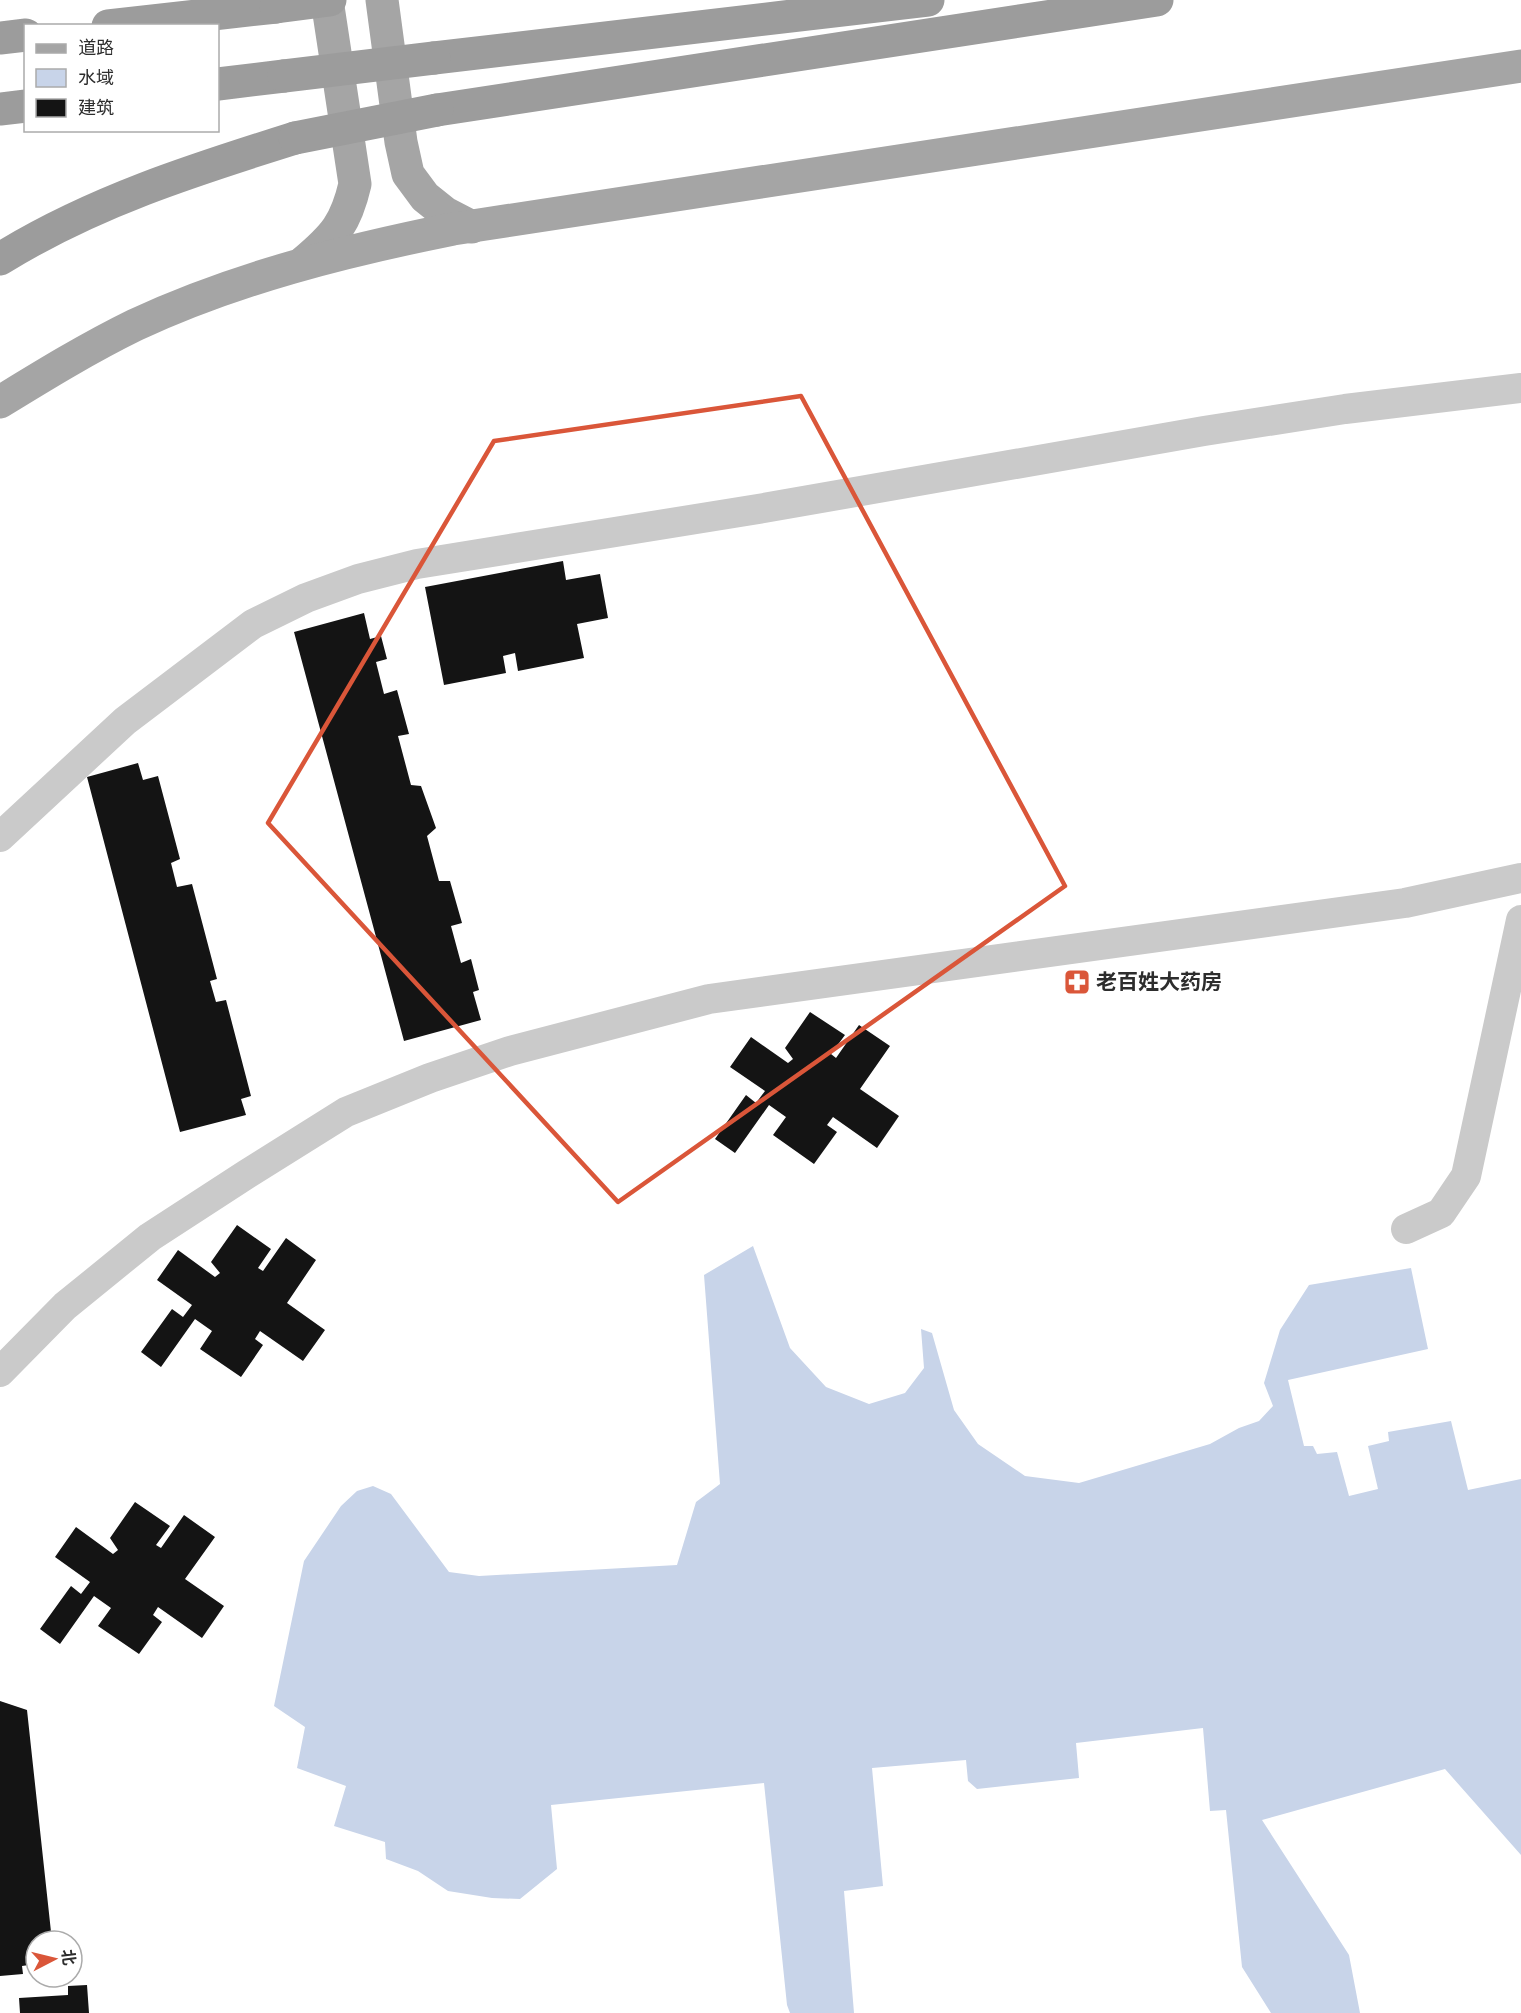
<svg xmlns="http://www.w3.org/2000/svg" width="1521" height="2013" font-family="Ubuntu,'Noto Sans SC',sans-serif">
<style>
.water{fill:#c8d4e9}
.building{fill:#141414}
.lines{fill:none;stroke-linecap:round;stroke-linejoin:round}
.minor{stroke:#cacaca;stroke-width:30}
.primary{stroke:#a5a5a5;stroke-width:33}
.trunk{stroke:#9c9c9c;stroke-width:33}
.trunk-bridge{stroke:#9c9c9c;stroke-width:33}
.marked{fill:none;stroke:#da5639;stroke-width:4.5;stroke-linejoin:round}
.labels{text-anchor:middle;stroke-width:6;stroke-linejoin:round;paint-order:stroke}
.poi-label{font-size:21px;font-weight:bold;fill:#2d2d2d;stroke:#fff;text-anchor:start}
</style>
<rect width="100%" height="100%" fill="#fff"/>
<!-- water -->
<polygon class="water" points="753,1246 790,1348 826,1387 869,1404 905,1393 924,1368 921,1329 932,1333 954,1410 978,1444 1025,1476 1079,1483 1210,1444 1239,1428 1259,1421 1273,1406 1264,1383 1280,1330 1309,1285 1411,1268 1428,1349 1288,1380 1304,1446 1313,1446 1317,1454 1337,1452 1349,1496 1378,1489 1368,1446 1389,1441 1388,1432 1451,1421 1468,1490 1521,1479 1521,1855 1445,1769 1262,1820 1349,1955 1360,2013 1271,2013 1242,1967 1226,1810 1210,1811 1203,1728 1076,1743 1079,1778 977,1789 968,1781 966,1760 872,1768 883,1886 844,1891 854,2013 790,2013 787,2005 764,1783 551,1805 557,1869 520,1899 492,1898 448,1891 418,1871 386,1859 385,1842 334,1826 346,1786 297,1768 305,1727 274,1706 304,1561 341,1506 357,1491 373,1486 391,1494 449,1572 479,1576 677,1565 696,1502 720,1484 704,1275"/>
<!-- building -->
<g class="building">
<polygon points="563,561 566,580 600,574 608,618 577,624 584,658 518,671 515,653 503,656 506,673 444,685 425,587"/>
<polygon points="364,613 370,639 381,636 387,659 376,662 384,694 397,690 409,734 398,736 411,785 421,786 436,828 427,836 439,881 450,881 462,923 451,926 461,963 471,959 479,990 473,992 481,1020 404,1041 294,632"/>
<polygon points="138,763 143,780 158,776 180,859 171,863 177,887 192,884 217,979 210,981 216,1002 226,1000 251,1096 241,1099 246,1115 180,1132 87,777"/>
<polygon points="810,1012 845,1035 831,1054 836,1058 859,1025 890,1046 860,1089 899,1116 877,1148 833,1117 827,1125 837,1132 814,1164 773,1135 786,1117 769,1105 735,1153 715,1139 746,1095 756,1103 765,1091 730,1067 751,1037 788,1063 793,1059 785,1048"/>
<polygon points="237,1225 271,1249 258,1268 263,1271 286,1238 316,1260 287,1303 325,1330 303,1361 260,1331 255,1339 263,1345 241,1377 200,1349 212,1331 195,1319 161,1367 141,1352 172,1309 183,1317 192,1305 157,1280 178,1250 215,1277 220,1273 211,1262"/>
<polygon points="135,1502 170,1526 156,1545 161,1548 184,1515 215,1537 185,1579 224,1606 202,1638 158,1607 153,1615 162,1622 139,1654 98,1626 111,1608 94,1596 60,1644 40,1629 71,1586 81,1594 90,1582 55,1557 76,1527 113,1554 118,1550 110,1538"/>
<polygon points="0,1701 27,1710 52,1941 36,1941 36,1964 22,1966 23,1974 0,1976"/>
<polygon points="87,1985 89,2013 20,2013 19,1998 68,1995 68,1986"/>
</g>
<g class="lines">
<!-- minor -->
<g class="minor">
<polyline points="0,837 125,721 253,624 306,598 358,579 417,564 764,508 1204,431 1345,409 1521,388"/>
<polyline points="1406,1229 1441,1213 1466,1176 1521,920"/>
<polyline points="0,1372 65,1306 150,1237 247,1174 346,1112 430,1078 510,1051 709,999 1405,903 1521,878"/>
</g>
<!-- primary -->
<g class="primary">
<polyline points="382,0 401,142 408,174 425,197 445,213 472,227"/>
<path d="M304,262C335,236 346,223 355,184L327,0"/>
<path d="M0,402C44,375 88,348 135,325C236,278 344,251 453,229L1521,66"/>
</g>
<!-- trunk -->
<g class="trunk">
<polyline points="108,26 276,7"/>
<polyline points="0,38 26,35"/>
<polyline points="434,58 928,0"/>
<polyline points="218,84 284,76"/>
<polyline points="0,109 26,106"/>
<polyline points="437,110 1157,0"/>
<path d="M0,259C92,202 193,170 295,138"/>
</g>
<!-- trunk-bridge -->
<g class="trunk-bridge">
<polyline points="276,7 330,0"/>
<polyline points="284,76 434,58"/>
<polyline points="295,138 437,110"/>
</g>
</g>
<!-- marked area -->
<path class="marked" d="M801,396L1065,886L618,1202L268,823L494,441Z"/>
<!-- icons -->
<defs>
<symbol id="pharmacy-square" viewBox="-11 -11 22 22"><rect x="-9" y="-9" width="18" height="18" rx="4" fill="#da5639" stroke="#fff"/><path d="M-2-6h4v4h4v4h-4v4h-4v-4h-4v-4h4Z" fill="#fff"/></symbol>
</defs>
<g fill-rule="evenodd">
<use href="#pharmacy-square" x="1062" y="967" width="30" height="30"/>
</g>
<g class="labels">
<!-- poi labels -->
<g class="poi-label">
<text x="1096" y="989">老百姓大药房</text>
</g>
</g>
<!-- legend -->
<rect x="24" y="24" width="195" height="108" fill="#ffffff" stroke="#ababab" stroke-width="1.5"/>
<rect x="36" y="44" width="30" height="9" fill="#a5a5a5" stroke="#ababab" stroke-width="1.5"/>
<text x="78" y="54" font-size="18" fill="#2d2d2d">道路</text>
<rect x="36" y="69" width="30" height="18" fill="#c8d4e9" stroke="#ababab" stroke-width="1.5"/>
<text x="78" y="84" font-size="18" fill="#2d2d2d">水域</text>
<rect x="36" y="99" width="30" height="18" fill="#141414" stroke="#ababab" stroke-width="1.5"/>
<text x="78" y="114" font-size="18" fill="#2d2d2d">建筑</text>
<!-- north arrow -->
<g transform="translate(54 1959) rotate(83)"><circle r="28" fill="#ffffff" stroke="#ababab" stroke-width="1.5"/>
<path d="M0-4.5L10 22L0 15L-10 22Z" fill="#da5639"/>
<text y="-9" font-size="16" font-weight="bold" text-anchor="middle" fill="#2d2d2d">北</text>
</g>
</svg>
